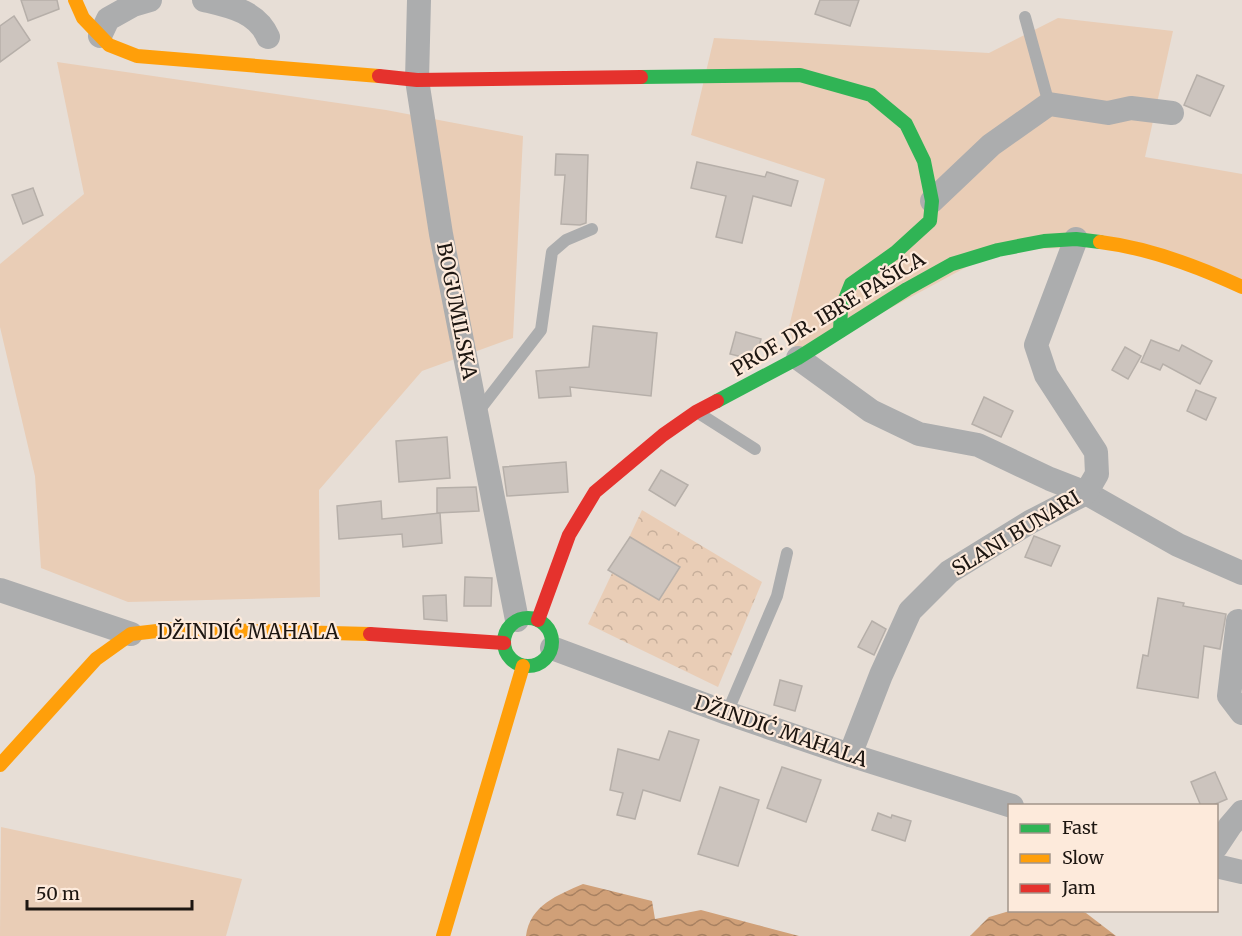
<svg xmlns="http://www.w3.org/2000/svg" width="1242" height="936" font-family="Merriweather,serif">
<style>
.green{fill:#e9cdb6}
.forest{fill:url(#forest-crowns)}
.water{fill:url(#water-waves)}
.building{fill:#ccc4be;stroke:#b6afa9;stroke-width:1.5}
.lines{fill:none;stroke-linecap:round;stroke-linejoin:round}
.lane{stroke:#acadae;stroke-width:12}
.street{stroke:#acadae;stroke-width:24}
.fast{stroke:#30b455;stroke-width:14}
.slow{stroke:#ff9f0a;stroke-width:14}
.jam{stroke:#e5322d;stroke-width:14}
.labels{text-anchor:middle;stroke-width:4.5;stroke-linejoin:round;paint-order:stroke}
.street-label{font-size:20px;fill:#1d1611;stroke:#fdeadb}
</style>
<defs>
<pattern id="forest-crowns" width="20" height="18" patternUnits="userSpaceOnUse" patternTransform="scale(1.5)"><rect width="20" height="18" fill="#e9cdb6"/><path d="M2 6a3 3 0 1 1 6 0M12 15a3 3 0 1 1 6 0" fill="none" stroke="#c7af9b"/></pattern>
<pattern id="water-waves" width="16" height="10" patternUnits="userSpaceOnUse" patternTransform="scale(1.5)"><rect width="16" height="10" fill="#d0a078"/><path d="M0 5q4-4 8 0t8 0" fill="none" stroke="#a88161"/></pattern>
</defs>
<rect width="100%" height="100%" fill="#e7ded6"/>
<!-- green -->
<g class="green">
<polygon points="1058,18 1173,31 1145,157 1242,174 1242,287 1130,246 998,250 798,358 789,327 825,179 691,135 714,38 989,53"/>
<polygon points="57,62 386,110 523,136 513,338 422,371 319,490 320,597 128,602 41,568 35,476 0,327 0,264 84,194"/>
<polygon points="1,827 242,879 226,936 0,936"/>
</g>
<!-- forest -->
<polygon class="forest" points="642,510 762,582 718,687 588,624"/>
<!-- water -->
<g class="water">
<path d="M583,884L652,901L655,919L701,910L799,936H526C530,905 558,895 583,884Z"/>
<polygon points="1013,910 1080,911 1086,913 1116,936 970,936 989,917"/>
</g>
<!-- building -->
<g class="building">
<polygon points="21,0 57,0 59,9 28,21"/>
<polygon points="820,0 859,0 850,26 815,14"/>
<polygon points="14,16 30,40 0,62 0,26"/>
<polygon points="1197,75 1224,86 1210,116 1184,105"/>
<polygon points="556,154 588,155 586,223 580,225 561,224 565,175 555,175"/>
<polygon points="697,162 765,177 767,172 798,181 791,206 753,196 742,243 716,237 726,196 691,188"/>
<polygon points="33,188 43,215 23,224 12,195"/>
<polygon points="593,326 657,333 651,396 570,387 571,396 539,398 536,371 589,367"/>
<polygon points="736,332 761,339 755,360 730,354"/>
<polygon points="1151,340 1179,351 1182,345 1212,361 1200,384 1163,364 1160,370 1141,362"/>
<polygon points="1125,347 1141,356 1128,379 1112,370"/>
<polygon points="1196,390 1216,398 1206,420 1187,411"/>
<polygon points="984,397 1013,411 1001,437 972,424"/>
<polygon points="447,437 450,478 399,482 396,441"/>
<polygon points="566,462 568,492 507,496 503,467"/>
<polygon points="661,470 688,485 675,506 649,490"/>
<polygon points="476,487 479,511 437,513 437,488"/>
<polygon points="381,501 382,519 440,513 442,543 403,547 402,534 339,539 337,506"/>
<polygon points="1034,536 1060,546 1051,566 1025,557"/>
<polygon points="630,537 680,567 659,600 608,570"/>
<polygon points="465,577 492,578 491,606 464,606"/>
<polygon points="446,595 447,621 424,619 423,596"/>
<polygon points="1158,598 1184,603 1183,606 1226,614 1220,649 1204,646 1198,698 1137,688 1143,655 1148,656"/>
<polygon points="872,621 886,629 874,655 858,647"/>
<polygon points="780,680 802,686 795,711 774,705"/>
<polygon points="669,731 699,740 680,801 643,790 635,819 617,815 623,793 610,790 618,749 659,760"/>
<polygon points="782,767 821,780 806,822 767,808"/>
<polygon points="1215,772 1227,799 1211,806 1201,806 1191,782"/>
<polygon points="720,787 759,800 738,866 698,854"/>
<polygon points="878,813 891,818 892,815 911,821 905,841 872,830"/>
</g>
<g class="lines">
<!-- lane -->
<g class="lane">
<polyline points="1025,17 1049,104"/>
<polyline points="477,413 541,330 552,252 566,240 592,229"/>
<polyline points="700,414 755,449"/>
<polyline points="727,713 777,596 787,553"/>
</g>
<!-- street -->
<g class="street">
<path d="M204,0C229,6 257,11 268,37"/>
<polyline points="419,0 417,80 441,234 517,620"/>
<polyline points="100,36 108,19 133,5 150,0"/>
<polyline points="932,201 991,145 1049,104 1108,113 1131,108 1172,113"/>
<polyline points="798,358 871,411 919,434 978,445 1050,479 1086,493 1178,545 1242,573"/>
<polyline points="0,590 131,634"/>
<polyline points="1238,621 1229,696 1242,713"/>
<polyline points="552,648 727,713 850,755 1012,806"/>
<polyline points="850,755 881,675 910,611 949,572 1030,522 1086,493 1097,474 1096,452 1046,375 1036,345 1076,239"/>
<polyline points="1216,847 1230,826 1242,812"/>
<polyline points="1216,866 1242,872"/>
</g>
<!-- fast -->
<g class="fast">
<polyline points="641,77 800,75 871,95 906,124 924,161 932,201 930,221 896,252 851,284 841,309 840,331"/>
<polyline points="717,401 798,358 907,289 952,264 998,250 1044,241 1076,239 1100,242"/>
<circle cx="528" cy="642" r="24"/>
</g>
<!-- slow -->
<g class="slow">
<polyline points="75,0 83,18 109,45 137,56 379,76"/>
<path d="M1100,242C1149,248 1197,266 1242,287"/>
<polyline points="0,765 96,659 131,634 174,629 370,634"/>
<polyline points="443,936 523,666"/>
</g>
<!-- jam -->
<g class="jam">
<polyline points="379,76 417,80 641,77"/>
<polyline points="538,620 569,535 595,492 663,435 696,412 717,401"/>
<polyline points="370,634 504,643"/>
</g>
</g>
<g class="labels">
<!-- street labels -->
<g class="street-label">
<text transform="translate(457 311) rotate(79)" y="7">BOGUMILSKA</text>
<text transform="translate(828 314) rotate(-31)" y="7">PROF. DR. IBRE PAŠIĆA</text>
<text transform="translate(1016 533) rotate(-31)" y="7">SLANI BUNARI</text>
<text x="248" y="639">DŽINDIĆ MAHALA</text>
<text transform="translate(781 731) rotate(19)" y="7">DŽINDIĆ MAHALA</text>
</g>
</g>
<!-- legend -->
<rect x="1008" y="804" width="210" height="108" fill="#fdeadb" stroke="#a3958a" stroke-width="1.5"/>
<rect x="1020" y="824" width="30" height="9" fill="#30b455" stroke="#a3958a" stroke-width="1.5"/>
<text x="1062" y="834" font-size="18" fill="#1d1611">Fast</text>
<rect x="1020" y="854" width="30" height="9" fill="#ff9f0a" stroke="#a3958a" stroke-width="1.5"/>
<text x="1062" y="864" font-size="18" fill="#1d1611">Slow</text>
<rect x="1020" y="884" width="30" height="9" fill="#e5322d" stroke="#a3958a" stroke-width="1.5"/>
<text x="1062" y="894" font-size="18" fill="#1d1611">Jam</text>
<!-- scale -->
<path d="M27 900v9h165v-9" fill="none" stroke="#1d1611" stroke-width="3"/>
<text x="36" y="900" font-size="18" fill="#1d1611" stroke="#fdeadb" stroke-width="4.5" paint-order="stroke">50 m</text>
</svg>
